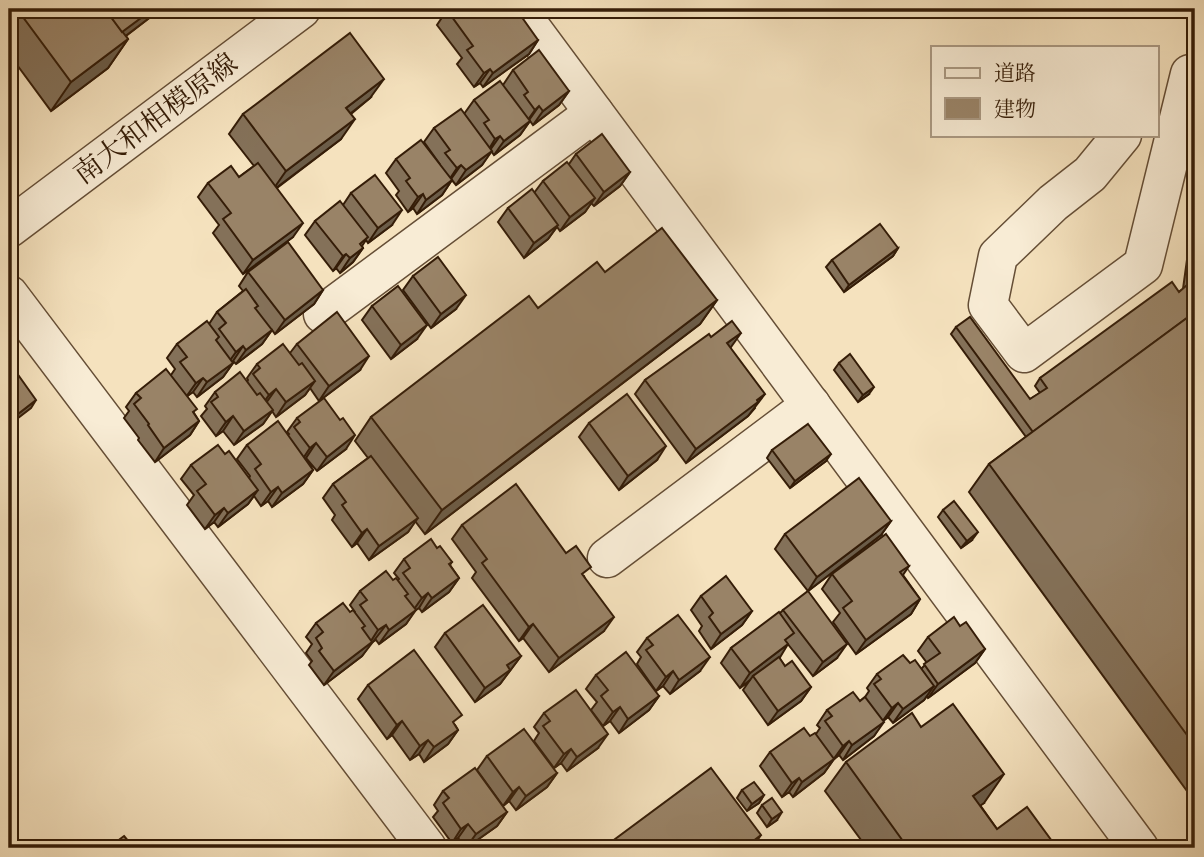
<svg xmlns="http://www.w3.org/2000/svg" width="1204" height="857" font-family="'Old Standard TT','Noto Serif JP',serif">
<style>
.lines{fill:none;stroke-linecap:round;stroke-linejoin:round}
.minor-casing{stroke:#654e36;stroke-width:41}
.minor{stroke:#f8ecd5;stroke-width:38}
.wall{fill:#847159;stroke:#351d08;stroke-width:2}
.shaded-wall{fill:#6b5c48;stroke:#351d08;stroke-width:2}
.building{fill:#998367;stroke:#351d08;stroke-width:2}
.labels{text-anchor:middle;stroke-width:6;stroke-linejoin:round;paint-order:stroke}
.street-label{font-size:28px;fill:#351d08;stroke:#f8ecd5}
</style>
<rect width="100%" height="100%" fill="#f5e2be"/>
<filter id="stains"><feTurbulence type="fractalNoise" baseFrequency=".00286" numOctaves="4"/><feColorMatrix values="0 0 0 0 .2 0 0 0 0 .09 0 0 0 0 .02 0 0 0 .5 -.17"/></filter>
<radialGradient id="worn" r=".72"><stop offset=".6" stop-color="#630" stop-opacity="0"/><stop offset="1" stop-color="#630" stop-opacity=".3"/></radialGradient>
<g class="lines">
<defs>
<g id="minor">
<polyline points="517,9 1139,848"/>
<polyline points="1122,135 1090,174 1053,203 998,256 988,305 1024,353 1143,265 1190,74"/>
<polyline points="9,228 301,9"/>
<polyline points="9,295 427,848"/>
<polyline points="323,314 594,113"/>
<polyline points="607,558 811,405"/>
</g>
</defs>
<!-- minor casing -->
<use href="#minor" class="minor-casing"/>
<!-- minor -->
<use href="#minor" class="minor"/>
</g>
<!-- wall -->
<g class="wall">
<polygon points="9,9 161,9 126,36 128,39 108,68 51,111 9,54"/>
<polygon points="447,10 538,40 529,54 483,87 480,83 474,87 457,64 462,58 437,25"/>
<polygon points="513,70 569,91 559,105 533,125 530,121 520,135 494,155 491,151 482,165 456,185 451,179 452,180 442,195 417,214 413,208 408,212 396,195 399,191 386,173 396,159 439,163 424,142 434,128 464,114 474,100 503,85"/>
<polygon points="370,98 351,114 341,139 277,188 293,237 243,274 213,233 219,225 198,197 208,183 239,177 254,166 229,134 243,114"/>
<polygon points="576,154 630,172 620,186 594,206 591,203 585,212 560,231 557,227 548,239 524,258 498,222 508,208 534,193 543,181 569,164"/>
<polygon points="351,193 392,225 368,243 366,240 362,246 363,248 353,262 340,273 336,268 333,271 305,235 315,221 343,205"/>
<polygon points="1195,201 1195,802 969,492 989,464 1026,437 951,334 956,327 1030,399 1040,393 1035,386 1040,378 1183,289"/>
<polygon points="898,248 893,256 844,292 826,267 832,260"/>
<polygon points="248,272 323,290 314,304 275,334 272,330 262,344 236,364 233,361 232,362 233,363 223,377 197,397 193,392 187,396 194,413 199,421 190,435 155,462 138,440 139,438 124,418 129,411 126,407 136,393 171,375 175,369 167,358 177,344 209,324 217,312 243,291 239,286"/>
<polygon points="605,272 717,300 700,324 425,534 415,521 408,532 369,560 357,543 352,547 332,520 335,515 323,498 333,484 368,458 355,441 371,417 538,308"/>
<polygon points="413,276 456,309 431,328 403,290"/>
<polygon points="372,306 417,339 391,359 362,320"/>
<polygon points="711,337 730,348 755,408 748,416 686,463 635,394 645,380"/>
<polygon points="297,344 360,370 319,401 310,388 305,395 276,417 272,411 263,424 234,445 223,431 216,436 201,416 207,409 205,406 215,392 247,382 248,380 247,378 257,364 290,353"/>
<polygon points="839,363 869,394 858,402 834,370"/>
<polygon points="297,418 346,449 317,471 306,458 305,458 313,470 303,484 272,507 268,501 261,506 254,496 248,504 218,527 214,522 205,529 187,505 194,495 181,479 191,465 225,454 249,478 250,476 237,459 247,445 288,435 289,434 287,432"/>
<polygon points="589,423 657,460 619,490 579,437"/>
<polygon points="772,450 826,461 790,488 767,458"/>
<polygon points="943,510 972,540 961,548 938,517"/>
<polygon points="891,521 881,535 808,591 775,549 785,534"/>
<polygon points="462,525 584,576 604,631 549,672 523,638 519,641 472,578 476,572 452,539"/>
<polygon points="437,548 452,562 450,565 459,578 449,592 422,612 419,608 415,610 406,624 379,644 376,640 371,643 362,656 324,685 309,665 312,661 306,653 312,644 306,637 316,623 350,612 355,613 355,612 350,605 360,591 393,580 398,580 399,579 394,573 404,559"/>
<polygon points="909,566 903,575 920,599 911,614 856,654 833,622 840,613 822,589 832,574"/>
<polygon points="701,596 752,611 742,625 711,649 699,631 702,626 691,610"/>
<polygon points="783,610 837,658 813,676 787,643 779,658 785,666 811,687 801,701 768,725 743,690 750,680 740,688 721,663 731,648 780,613"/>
<polygon points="960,626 985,649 975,663 928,698 927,696 924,700 893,723 888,717 883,721 874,736 843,760 839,755 834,759 824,773 793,797 789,792 782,797 760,766 770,752 816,734 820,728 817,725 827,710 860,701 865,697 869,691 867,688 877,674 910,663 921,669 927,663 918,651 928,637"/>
<polygon points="445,633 521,656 500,684 475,702 435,647"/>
<polygon points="647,638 700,671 670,694 663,686 656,691 637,664 641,657 637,652"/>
<polygon points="596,675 659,696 649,710 619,733 610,721 603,726 591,710 597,702 586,689"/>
<polygon points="368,685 455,725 458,730 448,744 424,762 419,754 410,760 392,735 387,739 358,699"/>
<polygon points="544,713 598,748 567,771 561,763 554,768 534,741 539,733 534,727"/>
<polygon points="921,727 984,803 980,805 997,829 1057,848 867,848 825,791 846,762"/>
<polygon points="487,756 557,773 547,787 516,810 509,801 503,806 477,770"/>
<polygon points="742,790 764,795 759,803 747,811 737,798"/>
<polygon points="443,791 507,812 497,826 466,848 458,838 452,843 433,817 438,811 434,805"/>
<polygon points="762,805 777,820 767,827 757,813"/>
</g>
<!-- shaded-wall -->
<g class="shaded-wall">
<polygon points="153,9 161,9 111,47 121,32"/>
<polygon points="128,39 108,68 51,111 71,82"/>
<polygon points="538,40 529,54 483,87 493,73"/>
<polygon points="490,69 480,83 474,87 484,73"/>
<polygon points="384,79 370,98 332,128 346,108"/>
<polygon points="569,91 559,105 533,125 543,111"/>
<polygon points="539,106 529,120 525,124 535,110"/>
<polygon points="355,119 341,139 272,191 286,171"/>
<polygon points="530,121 520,135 494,155 504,141"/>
<polygon points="500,136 490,150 486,154 495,139"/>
<polygon points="492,151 482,165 456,185 466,170"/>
<polygon points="461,165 451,179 447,183 457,168"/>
<polygon points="630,172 620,186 594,206 604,192"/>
<polygon points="452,180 442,195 417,214 426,200"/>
<polygon points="423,194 413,208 408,212 418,197"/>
<polygon points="595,198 585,212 560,231 570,217"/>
<polygon points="402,210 392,225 368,243 378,228"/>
<polygon points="303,223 293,237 243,274 253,260"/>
<polygon points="558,225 548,239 524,258 534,243"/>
<polygon points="363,248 353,262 340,273 350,258"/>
<polygon points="898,248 893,256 844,292 849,285"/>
<polygon points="346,254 336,268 333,271 343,256"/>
<polygon points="323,290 314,304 275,334 285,320"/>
<polygon points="466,295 456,309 431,328 441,314"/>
<polygon points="717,300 700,324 425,534 442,510"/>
<polygon points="427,325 417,339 391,359 401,345"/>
<polygon points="272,330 262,344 236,364 246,350"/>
<polygon points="741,333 731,347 717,357 727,343"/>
<polygon points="243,346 233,361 226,366 236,352"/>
<polygon points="369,356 360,370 319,401 329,386"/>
<polygon points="233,363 223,377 197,397 207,382"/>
<polygon points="203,378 193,392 186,397 196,383"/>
<polygon points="315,381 305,395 276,417 286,402"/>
<polygon points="874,387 869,394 858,402 863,395"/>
<polygon points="276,389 266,403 259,409 269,395"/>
<polygon points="765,394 748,416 686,463 696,449"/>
<polygon points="36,400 31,408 9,425 9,421"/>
<polygon points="273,410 263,424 234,445 244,431"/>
<polygon points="233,416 223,431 216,436 226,422"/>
<polygon points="199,421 190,435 155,462 164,448"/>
<polygon points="355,435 346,449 317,471 327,457"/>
<polygon points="316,443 306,458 300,463 310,448"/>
<polygon points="666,446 657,460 619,490 628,476"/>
<polygon points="831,454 826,461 790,488 795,481"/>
<polygon points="313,470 303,484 272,507 282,493"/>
<polygon points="278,487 268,501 261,506 271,492"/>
<polygon points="258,490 248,504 218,527 228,513"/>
<polygon points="224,508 214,522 205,529 215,515"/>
<polygon points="418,518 408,532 369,560 379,546"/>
<polygon points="891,521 881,535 808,591 817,577"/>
<polygon points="367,529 357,543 352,547 362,533"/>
<polygon points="978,532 972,540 961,548 967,541"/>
<polygon points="459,578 449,592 422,612 432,598"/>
<polygon points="428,593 419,608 412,612 422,598"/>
<polygon points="920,599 911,614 856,654 866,640"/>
<polygon points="416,610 406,624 379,644 389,630"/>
<polygon points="752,611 742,625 711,649 721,634"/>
<polygon points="614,617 604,631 549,672 559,658"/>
<polygon points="533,624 523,638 519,641 529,627"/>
<polygon points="386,625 362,656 324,685 334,671 369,644 378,630"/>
<polygon points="788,644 779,659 753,676 750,680 740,688 750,673"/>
<polygon points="847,644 837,658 813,676 823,662"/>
<polygon points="985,649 975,663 928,698 938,684"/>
<polygon points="521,656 500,684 475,702 485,688 507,665"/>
<polygon points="710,657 700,671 670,694 679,680"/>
<polygon points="673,671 663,686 656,691 666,677"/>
<polygon points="934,686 924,700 893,723 903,709"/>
<polygon points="811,687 801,701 768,725 778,711"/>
<polygon points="659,696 649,710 619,733 628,719"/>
<polygon points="898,703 888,717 882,722 892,708"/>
<polygon points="620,707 610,721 603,726 613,712"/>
<polygon points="402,721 392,735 387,739 397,725"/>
<polygon points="884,722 874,736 843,760 852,745"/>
<polygon points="458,730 448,744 424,762 434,747"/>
<polygon points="608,734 598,748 567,771 577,757"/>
<polygon points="428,740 419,754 410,760 420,746"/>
<polygon points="849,741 839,755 833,760 843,746"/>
<polygon points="571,749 561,763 554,768 564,754"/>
<polygon points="834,759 824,773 793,797 802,782"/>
<polygon points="557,773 547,787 516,810 526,796"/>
<polygon points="1004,774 984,803 953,825 973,796"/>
<polygon points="799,778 789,792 782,797 792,783"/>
<polygon points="519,787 509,801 503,806 513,792"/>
<polygon points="764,795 759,803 747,811 752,804"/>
<polygon points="507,812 497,826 466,848 476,834"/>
<polygon points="782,812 777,820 767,827 772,819"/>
<polygon points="468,824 458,838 452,843 461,829"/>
<polygon points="761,835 752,848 744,848"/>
</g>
<!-- building -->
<g class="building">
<polygon points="17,9 105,9 128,39 71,82"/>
<polygon points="105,9 153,9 122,32"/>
<polygon points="449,9 516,9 538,40 493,73 490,69 484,73 467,50 473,46 447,10"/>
<polygon points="350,33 384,79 346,108 355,119 286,171 243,114"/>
<polygon points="539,50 569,91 543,111 539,106 535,110 524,95 528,92 513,70"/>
<polygon points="500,81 530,121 504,141 500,136 495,139 484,123 489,120 474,100"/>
<polygon points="461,109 492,151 466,170 461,165 457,168 445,153 450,150 434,128"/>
<polygon points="602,134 630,172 604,192 576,154"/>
<polygon points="421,140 452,180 426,200 423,194 418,197 406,181 410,178 396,159"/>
<polygon points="567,162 595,198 570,217 543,181"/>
<polygon points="258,163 303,223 253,260 223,219 231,213 208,183 231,166 239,177"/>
<polygon points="375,175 402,210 378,228 351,193"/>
<polygon points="532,189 558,225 534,243 508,208"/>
<polygon points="340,201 368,237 360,244 363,248 350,258 346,254 343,256 315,221"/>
<polygon points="880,224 898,248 849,285 832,260"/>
<polygon points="662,228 717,300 442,510 371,417 529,296 538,308 597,262 605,272"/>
<polygon points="1195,229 1195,312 1033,432 956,327 970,317 1030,399 1047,388 1040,378 1172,282 1179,292 1187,285"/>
<polygon points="288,242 323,290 285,320 248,272"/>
<polygon points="438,257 466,295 441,314 413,276"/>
<polygon points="398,286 427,325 401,345 372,306"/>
<polygon points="246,289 258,306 255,308 272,330 246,350 243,346 236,352 219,329 226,323 217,312"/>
<polygon points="337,312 369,356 329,386 297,344"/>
<polygon points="1195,312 1195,746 989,464"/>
<polygon points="207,321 219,337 216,340 233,363 207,382 203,378 196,383 180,362 187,357 177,344"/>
<polygon points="732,321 741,333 727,343 765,394 757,400 758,402 696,449 645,380 709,334 711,337"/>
<polygon points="283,344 299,365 302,363 315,381 286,402 276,389 269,395 253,374 260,368 257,364"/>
<polygon points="850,354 874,387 863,395 839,363"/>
<polygon points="9,362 36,400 9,421"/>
<polygon points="166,369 197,409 193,412 199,421 164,448 148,425 149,424 134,404 141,398 136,393"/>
<polygon points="240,372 257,395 260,393 273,410 244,431 233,416 226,422 211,402 218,397 215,392"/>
<polygon points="627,394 666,446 628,476 589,423"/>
<polygon points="324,398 340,420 343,418 355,435 327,457 316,443 310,448 294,427 300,422 297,418"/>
<polygon points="278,421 313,470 282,493 278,487 271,492 255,469 261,464 247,445"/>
<polygon points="808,424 831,454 795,481 772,450"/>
<polygon points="218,445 225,454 229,451 258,490 228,513 224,508 215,515 197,491 206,484 191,465"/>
<polygon points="371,456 418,518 379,546 367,529 362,533 342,505 346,502 333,484"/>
<polygon points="859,478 891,521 817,577 785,534"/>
<polygon points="516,484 566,553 576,546 591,567 582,574 614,617 559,658 533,624 529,627 482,563 487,559 462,525"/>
<polygon points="954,501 978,532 967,541 943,510"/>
<polygon points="886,534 909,566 900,572 920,599 866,640 843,608 852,601 832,574"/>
<polygon points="431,539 437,548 440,546 452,562 449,564 459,578 432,598 428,593 422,598 403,573 410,568 404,559"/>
<polygon points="386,571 393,580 396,578 408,594 405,596 416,610 389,630 386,625 378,630 360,605 367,600 360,591"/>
<polygon points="726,576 752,611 721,634 709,617 713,613 701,596"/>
<polygon points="808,591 847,644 823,662 783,610"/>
<polygon points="343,603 350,612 353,610 365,626 362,628 372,642 334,671 319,651 322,648 316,638 323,632 316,623"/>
<polygon points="483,605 521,656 507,665 510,670 485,688 445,633"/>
<polygon points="779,612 794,633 785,640 788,644 750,673 731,648"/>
<polygon points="678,615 710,657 679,680 673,671 666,677 646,650 653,645 647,638"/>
<polygon points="954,617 960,626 966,622 985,649 938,684 924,664 940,653 928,637"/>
<polygon points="414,650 462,715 453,722 458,730 434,747 428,740 420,746 402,721 397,725 368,685"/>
<polygon points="626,652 659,696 628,719 620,707 613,712 601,696 608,690 596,675"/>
<polygon points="903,655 910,663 915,660 934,686 903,709 898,703 892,708 874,684 881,679 877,674"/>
<polygon points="779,657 785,666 792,661 811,687 778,711 753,676"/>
<polygon points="576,690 608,734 577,757 571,749 564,754 543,726 550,721 544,713"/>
<polygon points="853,692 860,701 865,697 884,722 852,745 849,741 843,746 825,721 832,716 827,710"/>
<polygon points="953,704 1004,774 973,796 997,829 1027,807 1057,848 908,848 846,762 912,713 921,727"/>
<polygon points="804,728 810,736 815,733 834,759 802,782 799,778 792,783 770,752"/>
<polygon points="524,729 557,773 526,796 519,787 513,792 487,756"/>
<polygon points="475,768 507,812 476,834 468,824 461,829 443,803 449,798 443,791"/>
<polygon points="711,768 761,835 744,848 603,848"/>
<polygon points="754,782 764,795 752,804 742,790"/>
<polygon points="772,798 782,812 772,819 762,805"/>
<polygon points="124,836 134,848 108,848"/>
</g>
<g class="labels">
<!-- street labels -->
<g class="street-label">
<text transform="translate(155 118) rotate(-37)" y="10">南大和相模原線</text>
</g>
</g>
<!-- margin -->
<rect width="1204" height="857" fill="none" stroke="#f5e2be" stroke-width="35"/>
<rect x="10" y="10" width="1183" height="836" fill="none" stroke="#351d08" stroke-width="3.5"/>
<rect x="18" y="18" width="1169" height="822" fill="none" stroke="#351d08" stroke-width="2"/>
<!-- legend -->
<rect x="931" y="46" width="228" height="91" fill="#f8ecd5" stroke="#aa9983" stroke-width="2"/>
<rect x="945" y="68" width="35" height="10" fill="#f8ecd5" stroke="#aa9983" stroke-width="2"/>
<text x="994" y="80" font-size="21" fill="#351d08">道路</text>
<rect x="945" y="98" width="35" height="21" fill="#998367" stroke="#aa9983" stroke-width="2"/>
<text x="994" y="116" font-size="21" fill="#351d08">建物</text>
<rect width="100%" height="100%" filter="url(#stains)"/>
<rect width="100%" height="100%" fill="url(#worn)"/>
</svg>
